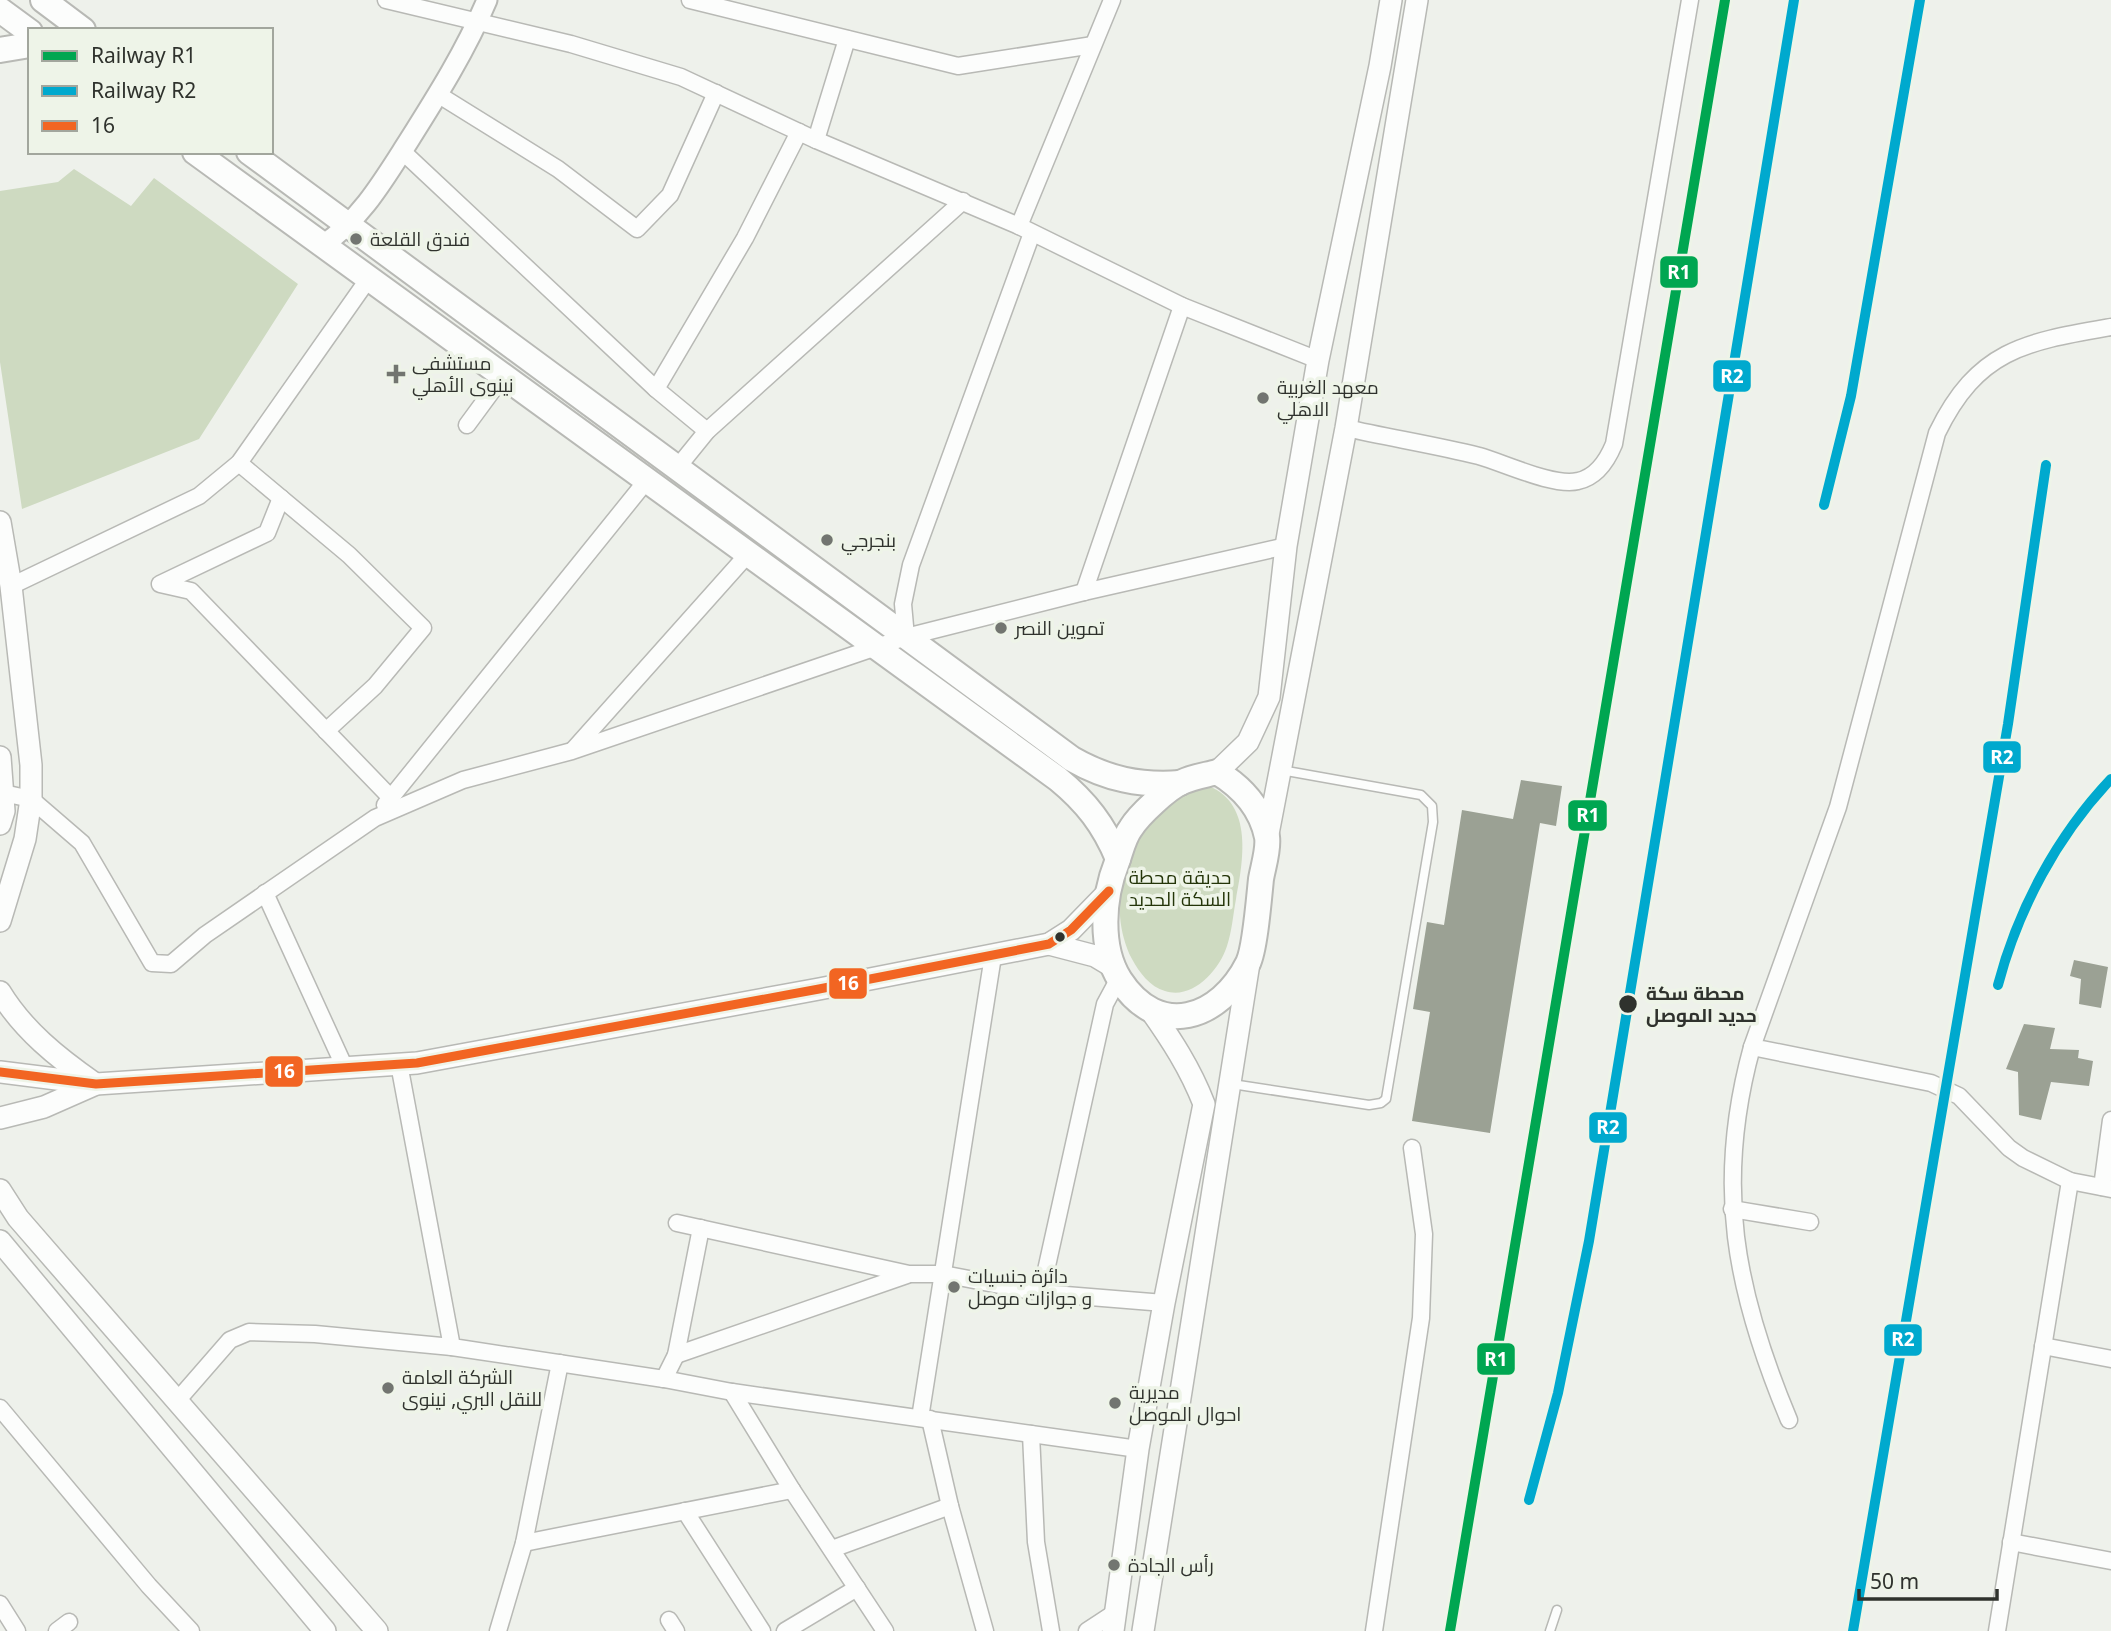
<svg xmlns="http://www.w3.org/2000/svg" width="2111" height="1631" font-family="'Noto Sans',Cairo,sans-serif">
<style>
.green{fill:#cedac1}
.building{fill:#9ba194}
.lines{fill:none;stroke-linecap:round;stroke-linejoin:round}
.service-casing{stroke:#b8b9b5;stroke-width:11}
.minor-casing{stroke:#b8b9b5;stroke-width:19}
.tertiary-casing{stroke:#b8b9b5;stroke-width:23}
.secondary-casing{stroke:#b8b9b5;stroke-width:24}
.primary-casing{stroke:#b8b9b5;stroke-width:28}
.service{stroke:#fcfdfc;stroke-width:8}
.minor{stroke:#fcfdfc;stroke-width:16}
.tertiary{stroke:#fcfdfc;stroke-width:19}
.secondary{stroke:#fcfdfc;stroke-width:21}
.primary{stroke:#fcfdfc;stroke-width:24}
.bus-1-casing{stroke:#eef4e8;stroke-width:14}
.bus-1{stroke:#f26522;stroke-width:9}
.rail-1-casing{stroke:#eef4e8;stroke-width:16}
.rail-2-casing{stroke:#eef4e8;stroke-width:16}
.rail-1{stroke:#00a651;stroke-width:10}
.rail-2{stroke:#00a9ce;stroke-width:10}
.poi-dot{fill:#727570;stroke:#eef4e8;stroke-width:2.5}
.bus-dot{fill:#2f322d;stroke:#eef4e8;stroke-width:2.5}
.labels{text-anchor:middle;stroke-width:7;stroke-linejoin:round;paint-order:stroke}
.poi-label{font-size:19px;fill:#2f322d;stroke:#eef4e8;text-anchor:start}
.park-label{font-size:19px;fill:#243509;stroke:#eef4e8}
.stop-label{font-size:19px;font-weight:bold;fill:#2f322d;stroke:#eef4e8;text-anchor:start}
.line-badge{stroke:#eef4e8;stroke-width:2.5}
.badge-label{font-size:19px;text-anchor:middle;font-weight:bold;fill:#fff}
</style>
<rect width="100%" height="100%" fill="#eef1eb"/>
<!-- green -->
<g class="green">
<polygon points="74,169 131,206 154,178 298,284 199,439 22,509 0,362 0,191 58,182"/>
<path d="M1209,786C1254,805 1243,862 1236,899C1233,915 1232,931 1227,946C1219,971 1192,1000 1165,991C1150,987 1139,972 1132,959C1105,905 1125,838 1171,802C1183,794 1195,787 1209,786Z"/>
</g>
<!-- building -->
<g class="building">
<polygon points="1521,780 1562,786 1556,826 1540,823 1490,1133 1412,1121 1430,1012 1413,1009 1427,922 1444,925 1462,810 1513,819"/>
<polygon points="2074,960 2108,967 2101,1008 2079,1004 2081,979 2070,976"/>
<polygon points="2024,1024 2055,1028 2050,1049 2079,1050 2078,1058 2093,1061 2089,1086 2051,1082 2041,1120 2019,1115 2018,1072 2006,1069"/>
</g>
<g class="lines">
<defs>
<g id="service">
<polyline points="1232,1084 1369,1105 1381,1103 1386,1099 1433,822 1432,806 1421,795 1281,770"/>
<polyline points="1550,1631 1557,1610"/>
</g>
<g id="minor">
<polyline points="386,0 571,44 681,77 816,140 1019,226 1182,306 1318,360"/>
<polyline points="690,0 958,66 1093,45"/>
<polyline points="439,95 558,169 637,229 670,195 716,93"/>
<polyline points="816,140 847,39"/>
<polyline points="402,151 656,389"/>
<polyline points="1019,226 1112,0"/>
<path d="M2111,327C2025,342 1978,349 1937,433L1838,807L1752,1047L1931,1083L1959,1096L2009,1148L2023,1158L2070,1181L2111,1189"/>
<polyline points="467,425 503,376"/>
<path d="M1346,428C1390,438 1435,445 1479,456C1504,463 1554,487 1578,481C1597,477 1607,461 1614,444L1690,0"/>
<polyline points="707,431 656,389 745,238 799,132"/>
<polyline points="239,463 349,555 423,628 375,686 326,731"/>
<polyline points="677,468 707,431 963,201"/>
<polyline points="281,498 267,533 160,584 191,591 391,798"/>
<polyline points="11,586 199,496 239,463 369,278"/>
<polyline points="1084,592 1182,306"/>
<polyline points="906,637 903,604 911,565 1032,233"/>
<polyline points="574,749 748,554"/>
<polyline points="3,793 31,799 82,843 152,963 171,964 205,935 375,818 463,780 572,751 906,637 1084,592 1286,546"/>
<polyline points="385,805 647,480"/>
<polyline points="265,893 345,1068"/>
<path d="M1752,1047C1714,1185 1735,1291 1789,1420"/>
<polyline points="399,1064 452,1347 664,1379 732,1392 1138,1449"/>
<polyline points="2102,1187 2111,1120"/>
<polyline points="1732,1209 1810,1222"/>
<polyline points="677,1223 909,1274 943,1274 1041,1293 1164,1303"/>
<polyline points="1041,1293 1105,1004 1119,978"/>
<polyline points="2043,1346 2111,1359"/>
<polyline points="676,1355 907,1275"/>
<polyline points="664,1379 676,1355 701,1228"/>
<polyline points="732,1392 792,1490 885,1631"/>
<polyline points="176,1402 230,1340 249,1332 315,1334 452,1347"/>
<polyline points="0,1408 149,1586 191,1631"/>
<polyline points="920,1418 993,956"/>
<polyline points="930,1419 950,1506 985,1631"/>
<polyline points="1031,1434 1036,1542 1051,1631"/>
<polyline points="685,1511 762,1631"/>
<polyline points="2011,1542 2111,1561"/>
<polyline points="524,1543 792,1490"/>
<polyline points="832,1549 950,1506"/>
<polyline points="0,1604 17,1631"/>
<polyline points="669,1620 676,1631"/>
<polyline points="57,1631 69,1622"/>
<polyline points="498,1631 524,1543 560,1363"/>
<polyline points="785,1631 857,1588"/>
<polyline points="1087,1631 1116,1612"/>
<polyline points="1374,1631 1421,1318 1424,1234 1412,1148"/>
<polyline points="1997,1631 2070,1181"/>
</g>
<path id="tertiary" d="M323,245C361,219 383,181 408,142C437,96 466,50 487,0"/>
<g id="secondary">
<polyline points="0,522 11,586 31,765 31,799 25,839 0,921"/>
<polyline points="0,757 4,811 0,824"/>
<polyline points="1217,772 1248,742 1269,697 1286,546 1318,360 1380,66 1391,0"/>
<polyline points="1267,839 1346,428 1417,0"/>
<polyline points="1049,944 1095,956 1115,968"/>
<path d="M0,992C23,1030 58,1058 94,1083"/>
<polyline points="0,1072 96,1084 417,1063 819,989 1049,944 1071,930 1109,891"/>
<polyline points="0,1118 44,1107 94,1085"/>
<polyline points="0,1190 18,1218 377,1631"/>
<polyline points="0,1241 325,1631"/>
<path d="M1113,1631L1138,1449L1164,1303L1204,1104C1190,1068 1171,1039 1149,1008"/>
<polyline points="1143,1631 1249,963"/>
</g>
<g id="primary">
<polyline points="43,0 83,30"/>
<polyline points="0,10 30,32"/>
<polyline points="0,50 30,45"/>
<path d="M195,152L1058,779C1086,802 1104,825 1118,859"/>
<path d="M249,152L1072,759C1107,779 1140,786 1180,783"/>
<path d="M1217,772C1242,787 1261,808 1267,837C1269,849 1263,867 1261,879C1259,898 1255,949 1248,963C1220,1019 1159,1040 1120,980C1099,947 1103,897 1117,862C1121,851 1124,837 1131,828C1139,815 1168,788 1182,782C1193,777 1206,775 1217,772Z"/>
</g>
</defs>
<!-- service casing -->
<use href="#service" class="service-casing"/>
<!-- minor casing -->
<use href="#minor" class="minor-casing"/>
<!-- tertiary casing -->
<use href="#tertiary" class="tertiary-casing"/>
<!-- secondary casing -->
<use href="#secondary" class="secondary-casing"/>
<!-- primary casing -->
<use href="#primary" class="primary-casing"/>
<!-- service -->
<use href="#service" class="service"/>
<!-- minor -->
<use href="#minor" class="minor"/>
<!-- tertiary -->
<use href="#tertiary" class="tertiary"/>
<!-- secondary -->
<use href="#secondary" class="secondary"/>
<!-- primary -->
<use href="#primary" class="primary"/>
<defs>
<polyline id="bus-1" points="0,1072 96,1084 417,1063 819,989 1049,944 1071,930 1109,891"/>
</defs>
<!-- bus-1 casing -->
<use href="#bus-1" class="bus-1-casing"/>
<!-- bus-1 -->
<use href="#bus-1" class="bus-1"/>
<defs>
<polyline id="rail-1" points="1450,1631 1725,0"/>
<g id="rail-2">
<polyline points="1824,505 1851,396 1920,0"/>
<path d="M1998,985C2018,909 2057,836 2111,779"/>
<polyline points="1529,1500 1558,1393 1589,1241 1794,0"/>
<polyline points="1853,1631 2008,724 2046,465"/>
</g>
</defs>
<!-- rail-1 casing -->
<use href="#rail-1" class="rail-1-casing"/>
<!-- rail-2 casing -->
<use href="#rail-2" class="rail-2-casing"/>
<!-- rail-1 -->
<use href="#rail-1" class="rail-1"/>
<!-- rail-2 -->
<use href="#rail-2" class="rail-2"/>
</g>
<!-- markers -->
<g class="poi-dot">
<circle cx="356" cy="239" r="7"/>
<path d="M392.5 363.5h7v7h7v7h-7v7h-7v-7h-7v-7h7z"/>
<circle cx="1263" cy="398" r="7"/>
<circle cx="827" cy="540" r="7"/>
<circle cx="1001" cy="628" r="7"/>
<circle cx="954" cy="1287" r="7"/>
<circle cx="388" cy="1388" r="7"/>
<circle cx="1115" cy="1403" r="7"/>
<circle cx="1114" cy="1565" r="7"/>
</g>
<g class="bus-dot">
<circle cx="1060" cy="937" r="6"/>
<circle cx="1628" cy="1004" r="10"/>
</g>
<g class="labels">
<!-- poi labels -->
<g class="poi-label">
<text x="370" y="246">فندق القلعة</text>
<text x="412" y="370">مستشفى<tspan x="412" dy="22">نينوى الأهلي</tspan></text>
<text x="1277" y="394">معهد الغربية<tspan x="1277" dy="22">الاهلي</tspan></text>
<text x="841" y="547">بنجرجي</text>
<text x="1015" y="635">تموين النصر</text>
<text x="968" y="1283">دائرة جنسيات<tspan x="968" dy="22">و جوازات موصل</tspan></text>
<text x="402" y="1384">الشركة العامة<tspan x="402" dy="22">للنقل البري, نينوى</tspan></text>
<text x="1129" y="1399">مديرية<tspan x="1129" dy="22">احوال الموصل</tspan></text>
<text x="1128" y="1572">رأس الجادة</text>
</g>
<!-- park labels -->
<g class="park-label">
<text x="1180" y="884">حديقة محطة<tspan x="1180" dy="22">السكة الحديد</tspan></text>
</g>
<!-- stop labels -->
<g class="stop-label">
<text x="1646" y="1000">محطة سكة<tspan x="1646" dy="22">حديد الموصل</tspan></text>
</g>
</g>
<g class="line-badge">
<rect x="1659" y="255" width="40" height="34" rx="7" fill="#00a651"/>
<rect x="1712" y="359" width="40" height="34" rx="7" fill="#00a9ce"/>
<rect x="1982" y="740" width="40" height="34" rx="7" fill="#00a9ce"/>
<rect x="1567" y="799" width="41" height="33" rx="7" fill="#00a651"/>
<rect x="828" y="967" width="40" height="33" rx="7" fill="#f26522"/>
<rect x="264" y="1055" width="40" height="33" rx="7" fill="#f26522"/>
<rect x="1588" y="1111" width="40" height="33" rx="7" fill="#00a9ce"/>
<rect x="1883" y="1323" width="40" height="34" rx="7" fill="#00a9ce"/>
<rect x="1476" y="1342" width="40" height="34" rx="7" fill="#00a651"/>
</g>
<g class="badge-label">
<text x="1679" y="279">R1</text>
<text x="1732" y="383">R2</text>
<text x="2002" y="764">R2</text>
<text x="1588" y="822">R1</text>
<text x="848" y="990">16</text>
<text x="284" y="1078">16</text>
<text x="1608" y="1134">R2</text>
<text x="1903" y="1346">R2</text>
<text x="1496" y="1366">R1</text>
</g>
<!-- legend -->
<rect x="28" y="28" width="245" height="126" fill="#eef4e8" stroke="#a2a69d" stroke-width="2"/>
<rect x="42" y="51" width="35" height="10" fill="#00a651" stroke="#a2a69d" stroke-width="2"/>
<text x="91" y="63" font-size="21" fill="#2f322d">Railway R1</text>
<rect x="42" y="86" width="35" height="10" fill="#00a9ce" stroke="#a2a69d" stroke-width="2"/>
<text x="91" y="98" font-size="21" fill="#2f322d">Railway R2</text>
<rect x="42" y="121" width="35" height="10" fill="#f26522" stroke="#a2a69d" stroke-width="2"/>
<text x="91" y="133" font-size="21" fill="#2f322d">16</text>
<!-- scale -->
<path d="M1859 1589v10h138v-10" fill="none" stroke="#2f322d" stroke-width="3.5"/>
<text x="1870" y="1589" font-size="21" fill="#2f322d" stroke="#eef4e8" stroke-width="5" paint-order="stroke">50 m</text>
</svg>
